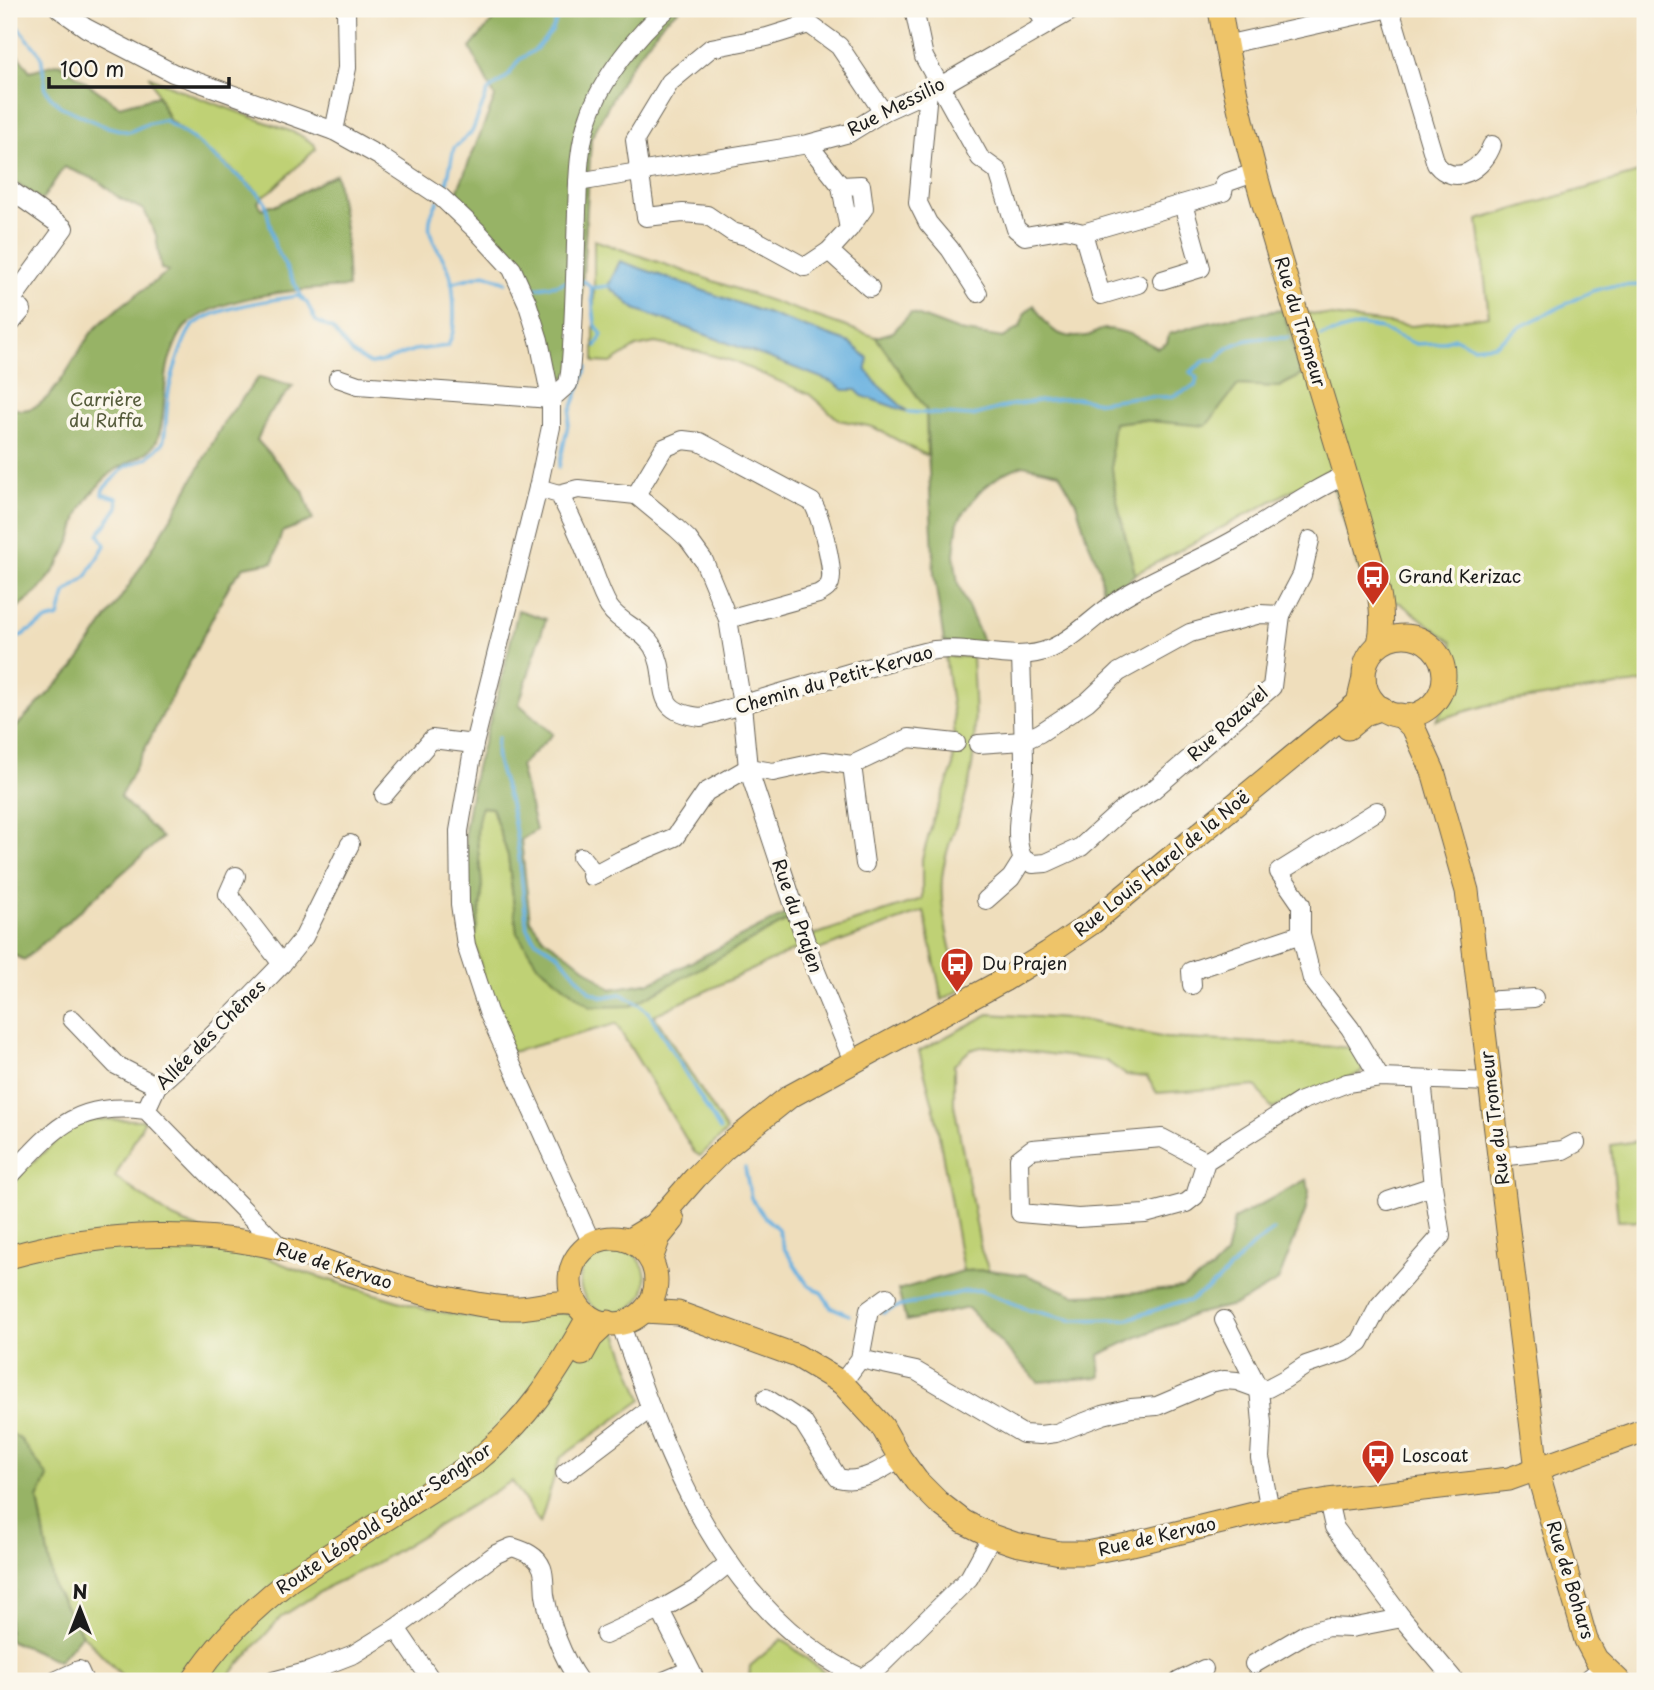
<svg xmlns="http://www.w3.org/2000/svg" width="1654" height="1690" font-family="'Playpen Sans',sans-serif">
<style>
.green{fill:#bfd174;stroke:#6e7648;stroke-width:2}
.forest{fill:#97b366;stroke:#5a6841;stroke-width:2}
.water{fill:#68b1e0;stroke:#42667e;stroke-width:2}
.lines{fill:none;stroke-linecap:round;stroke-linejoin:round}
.stream{stroke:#68b1e0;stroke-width:3.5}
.minor-casing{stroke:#666054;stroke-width:20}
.major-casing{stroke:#666054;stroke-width:25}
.minor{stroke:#fff;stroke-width:18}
.major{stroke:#eec469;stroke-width:23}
.labels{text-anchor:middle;stroke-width:7;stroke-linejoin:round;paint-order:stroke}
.street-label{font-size:18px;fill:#1c1c1c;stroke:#fbf7ec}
.park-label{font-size:18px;fill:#555b3b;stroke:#fbf7ec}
.poi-label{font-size:18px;fill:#1c1c1c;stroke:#fbf7ec;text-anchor:start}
</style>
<rect width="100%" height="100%" fill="#fbf7ec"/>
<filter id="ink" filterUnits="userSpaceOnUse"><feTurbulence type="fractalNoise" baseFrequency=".0143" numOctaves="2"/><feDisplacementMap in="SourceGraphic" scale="14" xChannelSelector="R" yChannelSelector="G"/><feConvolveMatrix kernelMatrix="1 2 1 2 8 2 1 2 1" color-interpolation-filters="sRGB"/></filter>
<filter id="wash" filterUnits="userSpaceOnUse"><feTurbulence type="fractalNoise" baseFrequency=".00686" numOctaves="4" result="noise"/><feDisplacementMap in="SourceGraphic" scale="28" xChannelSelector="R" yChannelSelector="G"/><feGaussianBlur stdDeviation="1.57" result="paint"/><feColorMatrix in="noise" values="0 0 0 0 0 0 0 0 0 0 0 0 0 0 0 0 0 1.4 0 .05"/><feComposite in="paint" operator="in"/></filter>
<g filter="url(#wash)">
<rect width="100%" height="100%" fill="#efdebc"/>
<!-- green -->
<g class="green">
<polygon points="150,77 189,94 298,134 314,144 316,149 271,191 262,197 234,171 169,120"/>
<path d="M1645,171V682L1488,705L1436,720L1460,677L1452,642L1400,603L1369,600L1328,471L1135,574C1124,526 1104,473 1113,423L1139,420L1206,425L1238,385L1279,387L1301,376L1283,310L1412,326L1489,316L1478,220Z"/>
<polygon points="594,240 876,337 926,408 927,456 873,427 839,420 809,394 732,361 700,352 655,343 636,347 611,363 594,362"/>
<path d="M945,656L972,657C974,701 979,747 967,791C959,821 945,847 942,879C939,910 953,958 960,990L942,1000L924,911L816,951L811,936L922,899V859L933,820L953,768L954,720Z"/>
<polygon points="481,807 492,808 508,856 517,933 590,1007 692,971 792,918 801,947 654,1015 727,1131 700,1156 694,1152 616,1024 512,1052 486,990 474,940 482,891 477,839 477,819"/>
<polygon points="989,1014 1082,1020 1165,1038 1357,1048 1364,1065 1361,1073 1272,1109 1256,1086 1157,1093 1147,1077 1126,1075 1106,1061 985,1046 970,1050 954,1065 954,1104 981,1250 989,1270 963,1271 935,1113 919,1051"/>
<polygon points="80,1119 145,1120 115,1177 173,1218 297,1270 424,1309 513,1324 559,1311 616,1331 642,1400 560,1458 540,1523 512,1481 371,1566 331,1585 281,1617 224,1681 127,1681 82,1634 54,1588 38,1499 21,1440 9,1432 9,1184"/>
<polygon points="1645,1140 1645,1220 1618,1221 1611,1145"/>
<circle cx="613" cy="1280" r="33"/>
<polygon points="782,1639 826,1674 826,1679 823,1681 749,1681 750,1666"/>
</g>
<!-- forest -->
<g class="forest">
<polygon points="502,9 680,9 664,21 628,69 591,138 577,379 552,375 527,281 503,244 453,202 495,97 470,48"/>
<path d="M9,44L30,71L59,63L119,106L158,96L169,120L254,188L262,197L258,202L262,209L270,205H277L336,174L345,229L348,287C303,289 219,294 185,327C177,336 173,350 169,361C162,386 167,415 157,440C150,457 123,462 110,474C98,484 84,501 78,516C75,525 74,534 70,542C57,572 38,596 9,613V406C47,428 74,352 93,331C115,308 144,290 169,271L161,269L156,235L144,210L119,198L97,180L64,167L42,200L9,179Z"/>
<path d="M1034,305C1047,327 1057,341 1086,336C1093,335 1099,329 1106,329C1126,330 1141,339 1158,348L1167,343L1169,334C1206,322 1244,314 1283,310L1301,375L1279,387L1238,385L1206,426L1139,420L1114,423C1104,473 1124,526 1135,574L1111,596H1103L1100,569L1087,539L1076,503L1059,473L1023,465L1002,474L979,492L958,521L954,554L958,584L986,648L944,642L934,574L926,409L876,337L893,332L911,313L959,331L1003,338L1020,327L1025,313Z"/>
<polygon points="259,377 293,386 269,414 257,440 303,491 313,520 282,532 273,562 244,567 231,582 120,797 162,838 24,960 9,953 9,734 74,667 132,581 177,508 224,422"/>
<path d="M518,610L546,619L519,704L553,734L520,766L536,830L521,840L530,920L544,938L569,955L611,989L652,982L789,912L792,918L631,1006L590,1007L537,964L517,933L508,856L492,808L482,807C471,835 482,862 482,890C482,907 477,924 474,940L469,912L465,830L475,771L499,690Z"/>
<polygon points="1307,1179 1309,1192 1305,1212 1278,1281 1238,1304 1196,1314 1135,1338 1099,1355 1101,1377 1038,1382 968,1308 906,1321 898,1290 963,1271 989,1270 1027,1275 1074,1295 1119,1294 1182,1288 1211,1270 1226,1255 1234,1219"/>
<polygon points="9,1432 21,1440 48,1477 38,1499 54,1588 82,1634 59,1661 9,1640"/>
</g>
<!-- water -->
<polygon class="water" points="620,261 850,343 868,358 866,369 877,384 908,412 862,396 856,390 844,390 832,382 777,361 635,309 608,286"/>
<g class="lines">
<!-- stream -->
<g class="stream">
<polyline points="14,9 15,17 12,20 41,55 46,90 50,96 60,106 104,126 129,132 147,124 164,120 192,138 257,192 265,202 275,247 303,299"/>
<polyline points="445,191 454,148 472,132 488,91 508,76 519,60 536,49 552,31 561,9"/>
<polyline points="581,281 586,282 591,288 595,324 602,335 596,346"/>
<polyline points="451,283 485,274 506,282"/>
<polyline points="535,288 557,285 570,280"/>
<polyline points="592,288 608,286"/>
<polyline points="1321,336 1361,325 1379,328 1416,344 1438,343 1455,338 1473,347 1495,345 1518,328 1592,291 1612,286 1645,285"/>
<path d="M908,412L972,416L1011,405L1038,401L1076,398L1099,402L1136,397H1171L1195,386L1197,378L1190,372L1206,360H1216C1232,337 1263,337 1288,338"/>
<polyline points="559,467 571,410 587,367"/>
<path d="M9,643L47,620L59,617L65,593L86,577L105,545L99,534L118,507L117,498L102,494L103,489L125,467L147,458L163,443C167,426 166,407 169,390C172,376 184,333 194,325C215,307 271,300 298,296L307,303L316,321L332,329L352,353L370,364L384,361L414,350L448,346C450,341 452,336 453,331C455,318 454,282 449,271C438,243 418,234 438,201"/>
<path d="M498,738C491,760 507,786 511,808C520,847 522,888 527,928L535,940L559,955L590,992L604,997L621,994L639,1004L649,1013L720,1130"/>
<polyline points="745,1168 751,1198 762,1214 778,1229 784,1248 807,1284 821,1292 831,1307 849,1315"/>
<polyline points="883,1313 897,1307 967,1291 979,1290 1030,1310 1071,1320 1128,1319 1176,1303 1190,1301 1217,1282 1252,1246 1274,1230"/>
</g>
</g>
</g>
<g filter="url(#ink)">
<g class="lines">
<defs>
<g id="minor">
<polyline points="59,9 86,28 173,73 334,131 379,156 441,197 478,232 512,269 527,302 539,340 551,399 551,427 538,488 474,744 459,831 460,904 466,945 488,1012 592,1244"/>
<polyline points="914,9 924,57 980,158 998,171 1016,229 1025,236 1066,229 1083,233 1223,192 1225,183 1254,173"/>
<polyline points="1037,9 1046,25"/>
<path d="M1390,9L1436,164C1455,188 1484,168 1492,145"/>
<polyline points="1225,45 1385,9"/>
<polyline points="928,91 918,203 928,223 950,249 978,293"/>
<polyline points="1644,109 1645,109"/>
<polyline points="334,131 347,68 346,9"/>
<polyline points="808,144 841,186 849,229 829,251 805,267 750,237 732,232 707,215 683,213 646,217 635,140 670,82 711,48 767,37 809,24 839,46 883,112"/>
<polyline points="578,182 808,144 849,133 883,112 942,85 1074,9"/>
<polyline points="841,186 861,185 864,208 849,229"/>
<polyline points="9,189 64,228 9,304"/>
<polyline points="1083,233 1101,295 1138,284"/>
<polyline points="829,251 870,288"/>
<polyline points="1162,280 1201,268 1183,204"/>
<polyline points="9,321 11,323 22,310 10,302"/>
<polyline points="338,378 358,385 551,399"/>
<path d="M551,399L568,384L570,373C575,320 575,266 577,212C578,181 578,147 589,117C601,80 638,33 667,9"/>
<path d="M538,488L559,494C571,516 581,539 590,562C596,577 601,594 609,607C619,623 643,629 653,647C672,680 647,712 701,717C758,700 816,682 874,666C894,661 915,653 935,650C973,645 1014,664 1050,649C1079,636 1100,610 1128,594C1163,574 1201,559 1236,539C1273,518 1307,492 1346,475"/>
<polyline points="559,494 578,489 636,495 676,528 688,539 704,561 728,619 742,705 748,768 815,969 853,1061"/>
<path d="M636,495L664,448L683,440L700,442L812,502C820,514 835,570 830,583C828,589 824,590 818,594L728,619"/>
<polyline points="1281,615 1302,575 1310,540"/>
<polyline points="978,744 1023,741 1040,733 1087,702 1119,672 1190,633 1260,614 1281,615 1272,687 1153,790 1123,809 1081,847 1046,863 1033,864 1023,859"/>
<polyline points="852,765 865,864"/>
<polyline points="384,795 432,739 474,744"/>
<polyline points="1377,811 1279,872 1301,904 1301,934 1312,979 1350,1028 1380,1078"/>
<polyline points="581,857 595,874"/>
<polyline points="236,876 228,894 282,964"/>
<polyline points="591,876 621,860 675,837 706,792 748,768 773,772 824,761 852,765 909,738 956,743"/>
<path d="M986,900L1011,878L1023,859C1011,836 1024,794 1024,769C1024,731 1022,693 1021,655"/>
<polyline points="1192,985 1191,971 1301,934"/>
<polyline points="1481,1001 1534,998"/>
<polyline points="72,1019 116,1065 157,1086"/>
<polyline points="146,1110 157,1086 209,1039 282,964 304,937 350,844"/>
<polyline points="1500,1157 1563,1150 1576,1143"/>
<polyline points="1206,1161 1162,1138 1032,1149 1019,1159 1020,1213 1078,1218 1145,1214 1186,1203 1195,1196 1206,1161 1301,1101 1347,1083 1380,1078 1491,1082"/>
<path d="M9,1177C55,1128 74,1102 146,1110L281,1248"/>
<polyline points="1388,1201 1433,1186"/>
<polyline points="1224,1320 1259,1389 1262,1423 1260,1458 1270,1510"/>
<path d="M620,1322C667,1460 725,1618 868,1681"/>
<polyline points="860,1359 916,1371 1023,1434 1040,1435 1056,1433 1103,1415 1131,1408 1157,1406 1211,1383 1224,1380 1237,1381 1259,1389 1268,1388 1285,1379 1306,1365 1347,1351 1360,1342 1379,1306 1441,1236 1433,1186 1422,1080"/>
<polyline points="842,1383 860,1359 869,1310 887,1297"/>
<path d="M766,1398L803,1422L838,1478C860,1484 882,1470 900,1458"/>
<polyline points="565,1473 651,1408"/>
<polyline points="1328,1500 1334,1527 1402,1618 1455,1681"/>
<polyline points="396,1628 432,1681"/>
<polyline points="605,1635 660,1610"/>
<polyline points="1254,1664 1307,1633 1328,1627 1351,1628 1402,1618"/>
<polyline points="55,1681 79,1670 84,1681"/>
<path d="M273,1681L310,1671L354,1654L396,1628L496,1554L512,1547C524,1551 537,1555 542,1568C545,1576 544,1587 545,1595C550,1624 562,1657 579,1681"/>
<polyline points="664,1681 690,1670"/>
<polyline points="696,1681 660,1610 695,1590 729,1563"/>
<polyline points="858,1681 879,1667 969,1578 992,1536"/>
<polyline points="1179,1681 1204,1669"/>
<polyline points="1586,1681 1603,1667"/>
</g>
<g id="major">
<path d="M1220,9C1241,147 1287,280 1327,413C1339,452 1351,491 1362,531C1372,568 1388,605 1379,644"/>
<circle cx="1404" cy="676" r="40"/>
<polyline points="1400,715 1414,729 1433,771 1467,891 1537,1470 1586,1640 1596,1659 1619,1681"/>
<polyline points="1348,728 1365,714 1382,708"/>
<circle cx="613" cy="1281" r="43"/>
<polyline points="629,1240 654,1225 696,1177 724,1149 789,1097 1004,980 1048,953 1093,922 1358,703 1364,678"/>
<path d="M9,1257C103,1230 214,1227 308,1256C354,1270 398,1289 446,1298C469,1302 495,1309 519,1308C539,1307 557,1300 577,1304"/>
<polyline points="651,1259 659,1237 673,1220"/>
<polyline points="644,1311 678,1313 797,1356 842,1383 882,1426 900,1458 917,1481 938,1502 964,1522 992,1536 1015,1544 1060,1553 1086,1553 1132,1544 1270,1510 1328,1500 1509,1479 1645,1430"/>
<polyline points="582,1354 591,1338 608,1322"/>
<path d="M193,1681C219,1641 252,1609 290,1580L474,1463C526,1422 553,1379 585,1323L587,1315"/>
</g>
</defs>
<!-- minor casing -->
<use href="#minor" class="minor-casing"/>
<!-- major casing -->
<use href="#major" class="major-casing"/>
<!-- minor -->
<use href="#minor" class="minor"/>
<!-- major -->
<use href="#major" class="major"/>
</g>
</g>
<!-- icons -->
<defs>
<symbol id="bus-pin" viewBox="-11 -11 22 30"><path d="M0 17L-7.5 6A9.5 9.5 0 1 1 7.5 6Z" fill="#c8321e" stroke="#fbf7ec"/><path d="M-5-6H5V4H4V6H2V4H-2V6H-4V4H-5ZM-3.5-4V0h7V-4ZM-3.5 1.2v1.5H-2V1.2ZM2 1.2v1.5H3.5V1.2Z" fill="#fff"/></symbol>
</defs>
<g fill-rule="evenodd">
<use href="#bus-pin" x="1354" y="558" width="38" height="52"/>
<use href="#bus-pin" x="938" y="945" width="38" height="52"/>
<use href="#bus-pin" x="1359" y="1437" width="38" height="52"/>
</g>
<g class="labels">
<!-- street labels -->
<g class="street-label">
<text transform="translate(896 107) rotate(-27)" y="6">Rue Messilio</text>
<text transform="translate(1300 322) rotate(73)" y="6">Rue du Tromeur</text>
<text transform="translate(834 680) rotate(-16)" y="6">Chemin du Petit-Kervao</text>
<text transform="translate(1228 724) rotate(-42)" y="6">Rue Rozavel</text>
<text transform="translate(1162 864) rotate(-39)" y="6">Rue Louis Harel de la Noë</text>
<text transform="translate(797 916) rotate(71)" y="6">Rue du Prajen</text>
<text transform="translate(211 1035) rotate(-45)" y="6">Allée des Chênes</text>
<text transform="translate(1495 1118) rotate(-97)" y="6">Rue du Tromeur</text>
<text transform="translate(334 1266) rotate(17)" y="6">Rue de Kervao</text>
<text transform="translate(384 1519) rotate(-34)" y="6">Route Léopold Sédar-Senghor</text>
<text transform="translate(1157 1537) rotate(-13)" y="6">Rue de Kervao</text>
<text transform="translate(1570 1580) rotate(73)" y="6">Rue de Bohars</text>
</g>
<!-- park labels -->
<g class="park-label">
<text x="106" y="406">Carrière<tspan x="106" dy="21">du Ruffa</tspan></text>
</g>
<!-- poi labels -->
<g class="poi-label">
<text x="1398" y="583">Grand Kerizac</text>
<text x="982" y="970">Du Prajen</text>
<text x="1402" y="1462">Loscoat</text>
</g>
</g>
<!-- margin -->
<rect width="1654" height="1690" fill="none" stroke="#fbf7ec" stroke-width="35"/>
<!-- north arrow -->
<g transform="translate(80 1609)" stroke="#fbf7ec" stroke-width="5" paint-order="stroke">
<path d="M0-5L12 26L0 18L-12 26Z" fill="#1c1c1c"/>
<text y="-10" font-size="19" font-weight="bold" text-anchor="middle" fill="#1c1c1c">N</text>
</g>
<!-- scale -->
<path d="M49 77v10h180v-10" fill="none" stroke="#1c1c1c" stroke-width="3.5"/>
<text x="60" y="77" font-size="21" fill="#1c1c1c" stroke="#fbf7ec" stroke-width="5" paint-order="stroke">100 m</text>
</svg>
